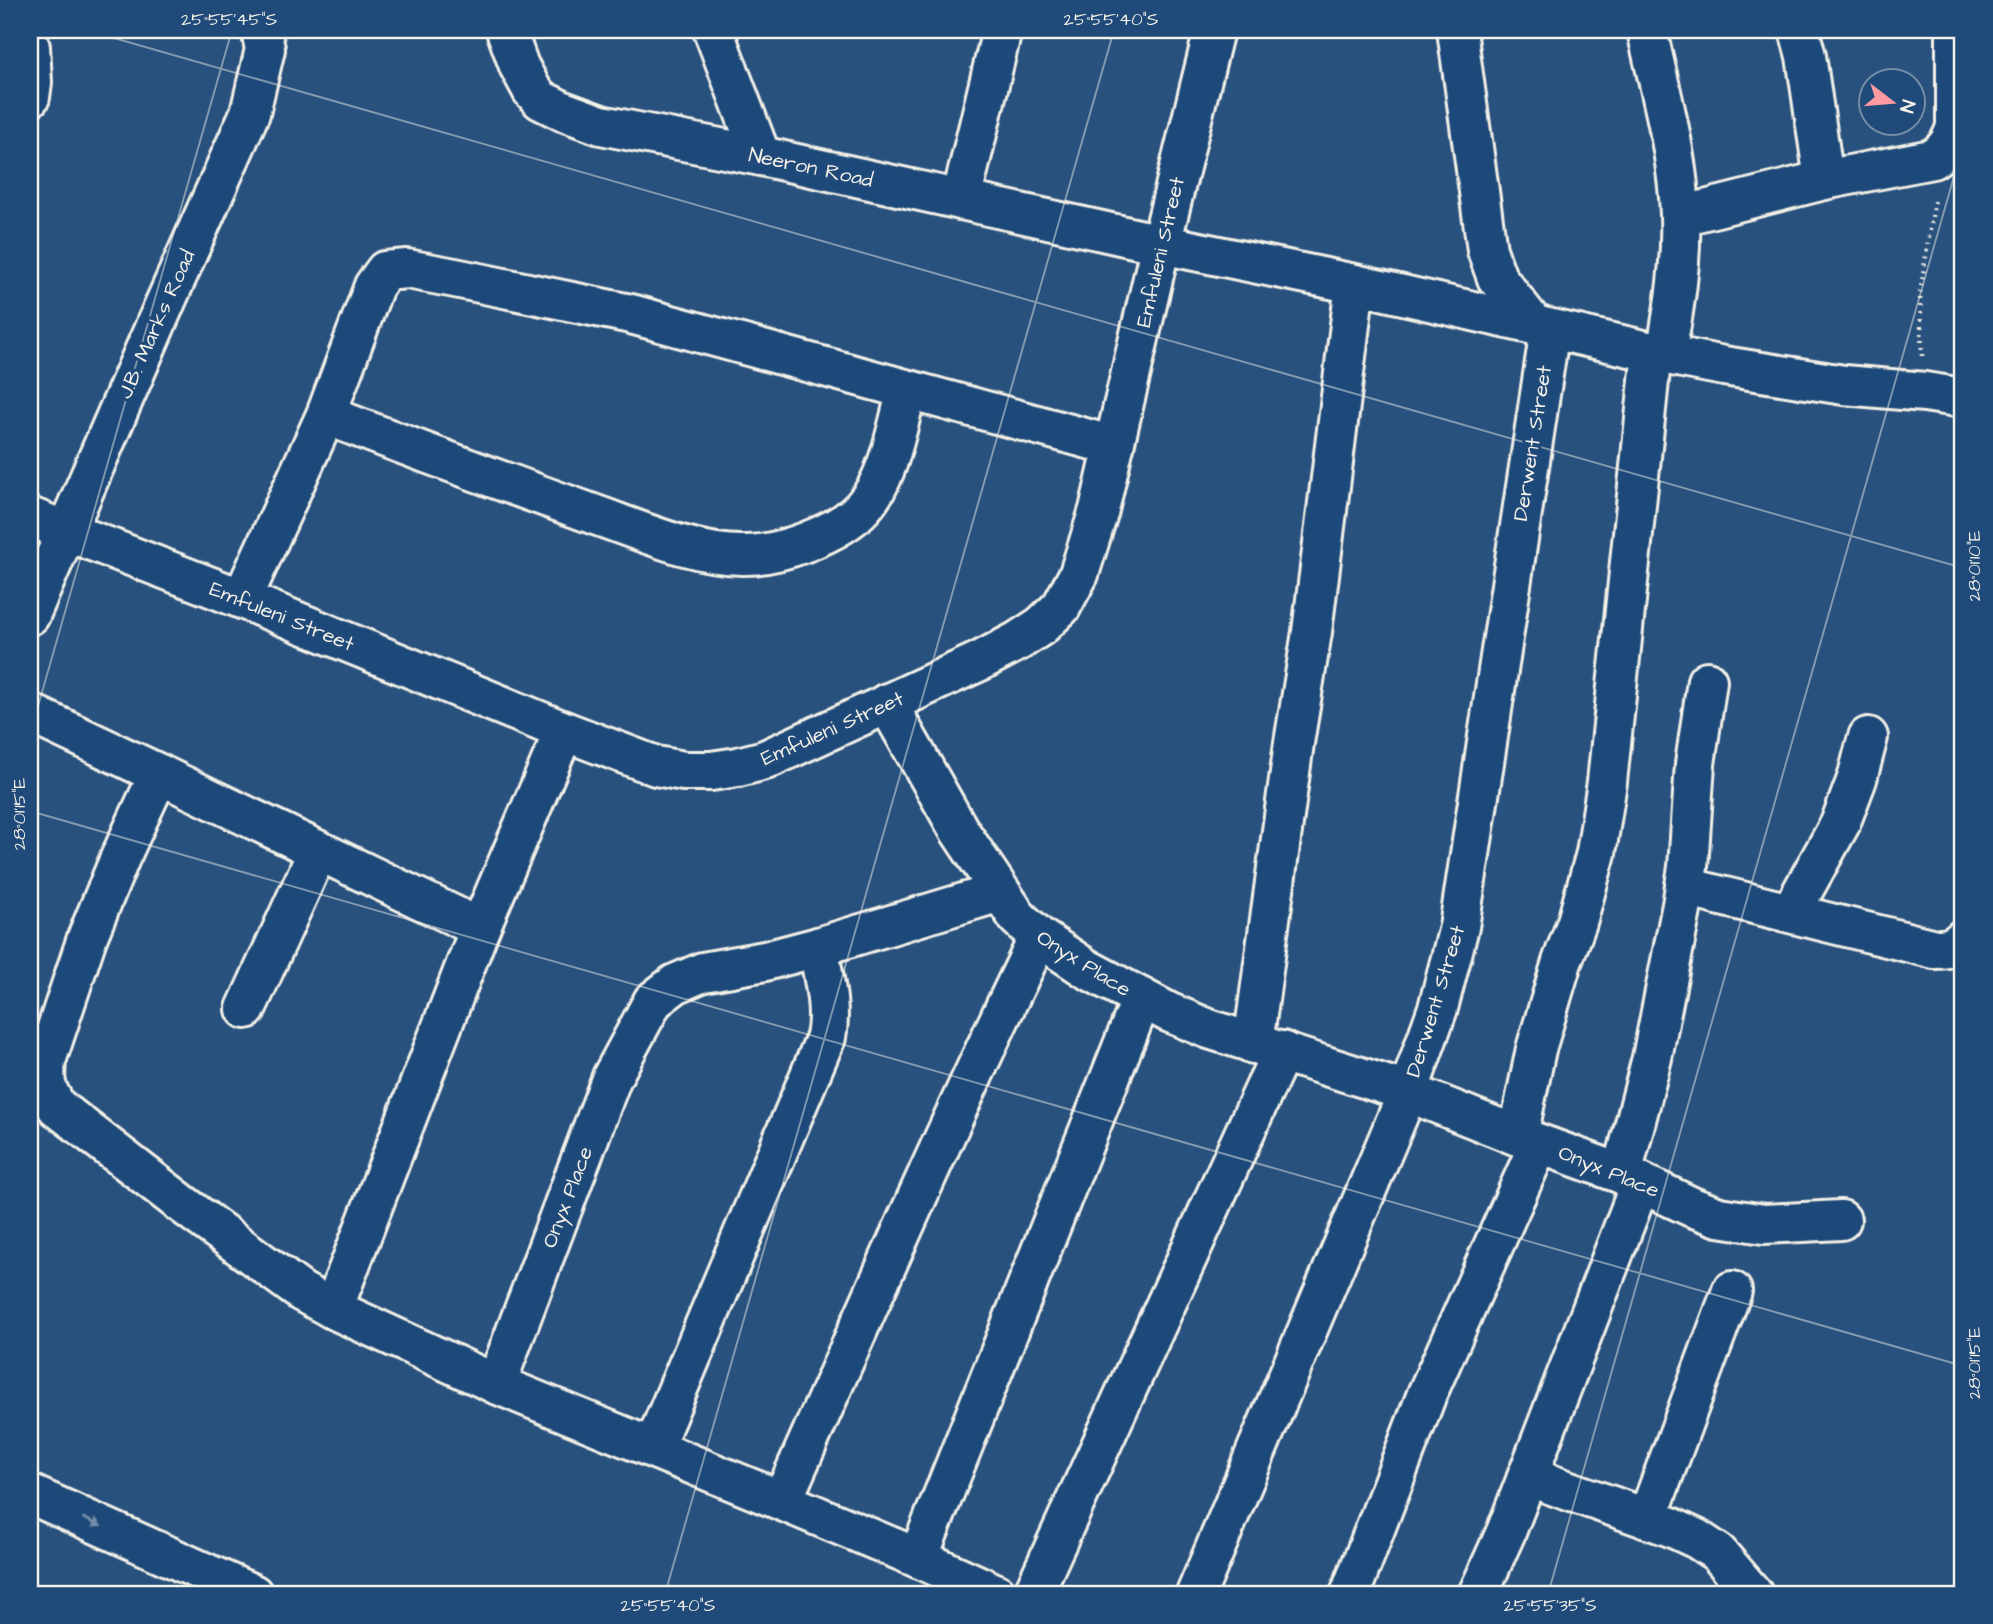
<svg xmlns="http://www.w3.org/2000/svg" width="1993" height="1624" font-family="'Architects Daughter',sans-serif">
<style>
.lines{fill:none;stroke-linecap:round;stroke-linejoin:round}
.street-casing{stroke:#f4f1e8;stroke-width:44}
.secondary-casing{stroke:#f4f1e8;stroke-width:44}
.path{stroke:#f4f1e8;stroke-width:4.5;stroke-dasharray:2 5;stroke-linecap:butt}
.street{stroke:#1f4a7a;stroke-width:38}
.secondary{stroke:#1f4a7a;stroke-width:38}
.oneway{fill:#748da6}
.ticks{fill:none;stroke:#f4f1e8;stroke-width:2;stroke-opacity:0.45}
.labels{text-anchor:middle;stroke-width:6;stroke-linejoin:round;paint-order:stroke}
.street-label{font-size:21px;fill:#f4f1e8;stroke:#1f4a7a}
.neatline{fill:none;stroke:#f4f1e8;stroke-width:2.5}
.ticks-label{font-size:18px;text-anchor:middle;fill:#f4f1e8}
</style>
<rect width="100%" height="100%" fill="#28517e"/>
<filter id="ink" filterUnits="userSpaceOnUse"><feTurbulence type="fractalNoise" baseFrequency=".0143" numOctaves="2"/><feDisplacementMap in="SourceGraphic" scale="14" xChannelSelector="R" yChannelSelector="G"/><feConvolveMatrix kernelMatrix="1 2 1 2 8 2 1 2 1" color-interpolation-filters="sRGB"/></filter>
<g filter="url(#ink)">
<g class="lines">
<defs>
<g id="street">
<polyline points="506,30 519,66 532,90 541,100 563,111 601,125 761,156 1161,244 1355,284 1652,352 1724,366 1844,385 1925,392 1963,398"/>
<polyline points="713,30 761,156"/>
<polyline points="1457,30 1487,250 1497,278 1534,325"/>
<path d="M1647,30C1660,91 1678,152 1680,215C1682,263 1674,308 1666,354"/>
<polyline points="1799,30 1806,56 1824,180"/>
<polyline points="30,47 32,82 30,97"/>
<polyline points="961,200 1002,30"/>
<path d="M1681,216L1824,180L1932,159C1946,150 1951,142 1956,127V30"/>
<path d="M326,415C414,449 501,481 590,513C636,529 693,555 742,555C778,556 839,534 863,507C889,479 897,427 907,390"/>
<polyline points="30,517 242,599 564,731 656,766 684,771 711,771 738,767 765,760 980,661 1018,641 1041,626 1061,607 1079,574 1099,510 1161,244 1214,30"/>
<polyline points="242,599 326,415 374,286 385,271 407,269 455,278 631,314 1114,446"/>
<polyline points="887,703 959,830 1018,918 1039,937 1087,969 1168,1012 1209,1029 1408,1092 1518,1136 1622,1174 1692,1207 1719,1217 1764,1224 1841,1220"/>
<polyline points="30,713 159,774"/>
<path d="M1685,887L1935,949C1947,949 1954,948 1963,939"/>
<polyline points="1791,912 1840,824 1857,779 1868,737"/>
<path d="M480,928L159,774L120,858L87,938L46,1061C44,1083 45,1088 57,1107L181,1203L302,1292L333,1309L496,1384L782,1501L918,1558L997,1594"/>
<polyline points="246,1009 318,851"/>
<polyline points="1253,1044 1294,743 1312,632 1355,284"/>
<polyline points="1518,1136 1536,1049 1562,962 1577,922 1596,853 1607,782 1652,352"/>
<polyline points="1622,1174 1652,1058 1682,905 1688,867 1695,764 1707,681"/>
<polyline points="333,1309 480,928 564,731"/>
<polyline points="496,1384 612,1077 653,1001 675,984 703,972 765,961 818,947 1000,892"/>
<path d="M653,1448L826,1037C832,1008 823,976 818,947"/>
<polyline points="1527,1476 1671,1527 1697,1539 1718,1553 1753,1594"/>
<path d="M782,1501C866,1312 948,1123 1039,937"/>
<polyline points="1647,1519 1732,1291"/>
<polyline points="918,1558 1142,998"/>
<polyline points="1033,1594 1282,1051"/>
<polyline points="1196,1594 1408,1092 1438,1008 1459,927 1550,329"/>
<polyline points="1350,1594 1427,1394 1539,1144"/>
<polyline points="1478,1594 1506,1532 1641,1182"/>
</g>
<g id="secondary">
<polyline points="30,615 166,301 250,113 265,49 261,30"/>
<polyline points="30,1494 253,1594"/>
</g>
</defs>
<!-- street casing -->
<use href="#street" class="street-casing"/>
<!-- secondary casing -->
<use href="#secondary" class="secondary-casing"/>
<!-- path -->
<polyline class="path" points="1922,356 1920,294 1935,198"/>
<!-- street -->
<use href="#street" class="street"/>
<!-- secondary -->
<use href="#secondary" class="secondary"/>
</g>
<!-- one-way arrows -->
<defs><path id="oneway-solid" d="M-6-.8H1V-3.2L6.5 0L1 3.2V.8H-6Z" transform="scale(1.75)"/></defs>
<use class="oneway" href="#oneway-solid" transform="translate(92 1522) rotate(24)"/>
</g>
<!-- ticks -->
<path class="ticks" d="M86,30L1963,568M30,734L232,30M30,811L1963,1366M665,1594L1114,30M1548,1594L1963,145"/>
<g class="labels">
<!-- street labels -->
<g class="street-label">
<text transform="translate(811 167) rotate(12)" y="7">Neeron Road</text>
<text transform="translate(1160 252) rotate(-77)" y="7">Emfuleni Street</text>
<text transform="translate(156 324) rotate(-66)" y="7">J.B. Marks Road</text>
<text transform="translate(1532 443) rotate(-81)" y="7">Derwent Street</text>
<text transform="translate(282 616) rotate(22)" y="7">Emfuleni Street</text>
<text transform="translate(832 728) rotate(-24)" y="7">Emfuleni Street</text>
<text transform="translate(1084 963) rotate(32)" y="7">Onyx Place</text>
<text transform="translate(1435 1001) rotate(-73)" y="7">Derwent Street</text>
<text transform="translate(1609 1171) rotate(22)" y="7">Onyx Place</text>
<text transform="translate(567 1197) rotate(-69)" y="7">Onyx Place</text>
</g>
</g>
<!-- margin -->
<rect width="1993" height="1624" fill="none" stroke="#1f4a7a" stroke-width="77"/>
<!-- north arrow -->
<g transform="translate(1892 102) rotate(106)"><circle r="33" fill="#1f4a7a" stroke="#748da6" stroke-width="2"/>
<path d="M0-5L12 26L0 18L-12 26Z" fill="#ff9aa2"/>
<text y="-10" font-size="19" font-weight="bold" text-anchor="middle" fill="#f4f1e8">N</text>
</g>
<rect x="38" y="38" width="1916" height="1548" class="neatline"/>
<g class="ticks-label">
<text x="229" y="25">25°55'45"S</text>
<text x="1111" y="25">25°55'40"S</text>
<text transform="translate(1974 566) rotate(-90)" y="6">28°01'10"E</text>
<text transform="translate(19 814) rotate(-90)" y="6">28°01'15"E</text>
<text transform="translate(1974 1363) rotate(-90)" y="6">28°01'15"E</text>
<text x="668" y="1611">25°55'40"S</text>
<text x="1550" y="1611">25°55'35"S</text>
</g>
</svg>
